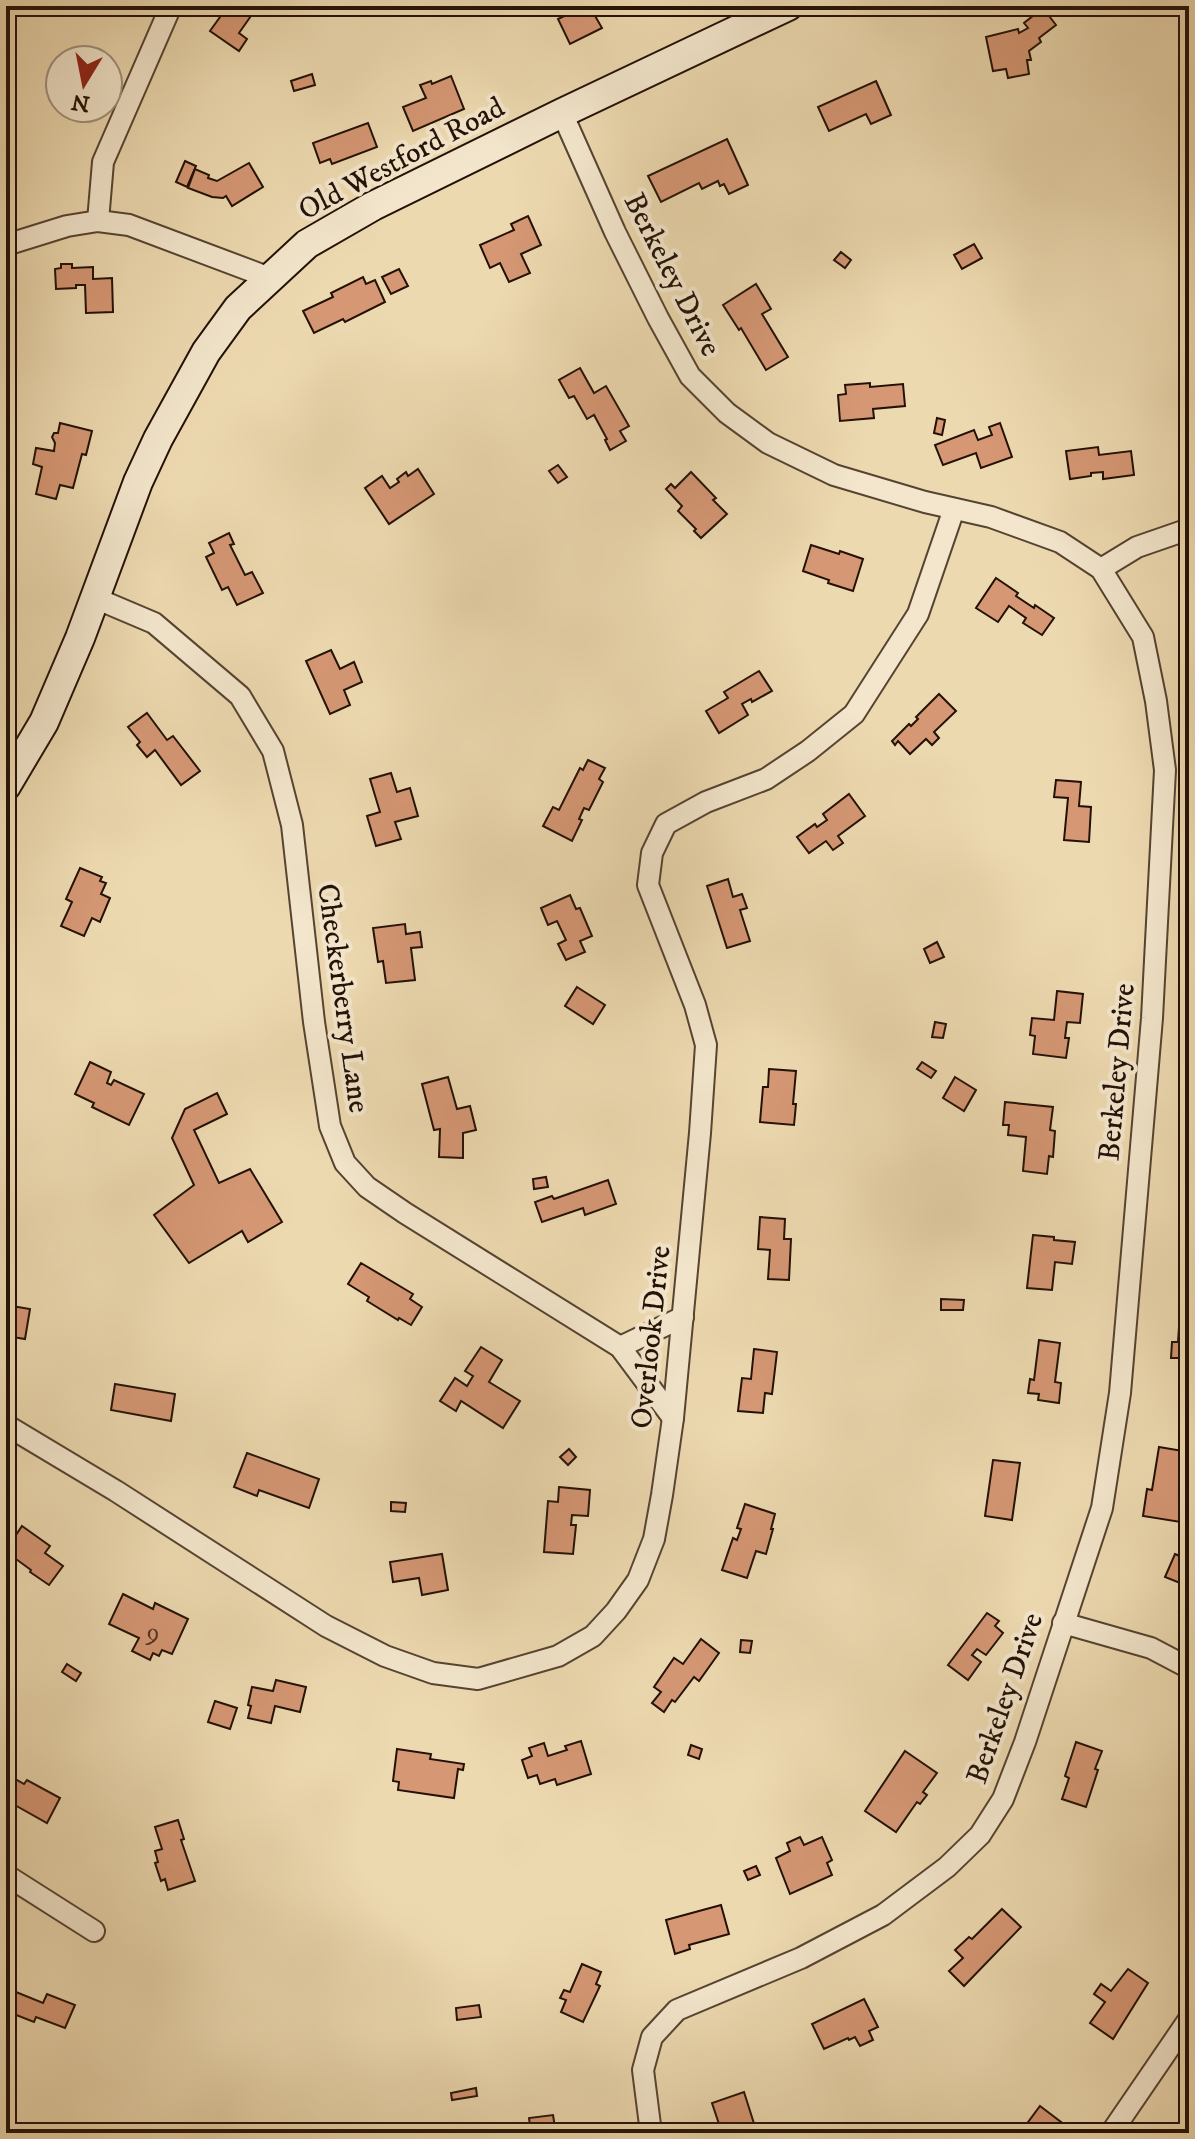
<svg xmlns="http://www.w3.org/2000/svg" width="1195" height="2139" font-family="'IM FELL DW Pica',serif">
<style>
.building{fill:#d59774;stroke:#231107;stroke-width:2}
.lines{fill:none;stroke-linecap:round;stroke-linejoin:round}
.minor-casing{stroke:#564331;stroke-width:24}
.secondary-casing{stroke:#231107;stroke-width:32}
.minor{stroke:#f3e6cc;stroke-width:20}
.secondary{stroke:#f3e6cc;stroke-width:28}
.labels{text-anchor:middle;stroke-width:8;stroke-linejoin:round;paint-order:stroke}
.number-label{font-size:26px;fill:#503222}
.street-label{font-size:30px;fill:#231107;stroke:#f3e6cc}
</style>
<rect width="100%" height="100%" fill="#edd9b0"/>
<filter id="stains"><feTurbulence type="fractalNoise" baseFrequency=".0025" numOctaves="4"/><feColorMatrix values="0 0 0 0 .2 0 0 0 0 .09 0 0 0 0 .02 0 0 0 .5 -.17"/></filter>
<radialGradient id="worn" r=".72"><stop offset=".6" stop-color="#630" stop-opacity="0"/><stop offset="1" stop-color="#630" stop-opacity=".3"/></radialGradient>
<!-- building -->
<g class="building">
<polygon points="228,6 243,6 253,13 239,33 247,39 239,51 210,31"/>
<polygon points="585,6 615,6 594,14 602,28 570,44 558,19"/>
<polygon points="1043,8 1056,25 1039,38 1041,42 1029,51 1031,60 1027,60 1029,74 1008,78 1006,69 993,71 986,37 1018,29 1019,33 1028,28 1024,23"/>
<polygon points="312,74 315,85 294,91 291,81"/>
<polygon points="451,76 464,109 413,131 403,107 426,98 420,85 431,81 432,84"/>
<polygon points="876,81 891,115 871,124 866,114 829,131 818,107"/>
<polygon points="368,123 377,147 332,164 330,159 320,163 313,143"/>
<polygon points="727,139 748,185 729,194 724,184 720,186 718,181 702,189 699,183 661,202 648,176"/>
<polygon points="185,161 196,166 187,187 176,182"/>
<polygon points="249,163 263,187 232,206 226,196 223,198 212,197 188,188 195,169 209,175 208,178 217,181"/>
<polygon points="528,216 541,245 521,254 530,273 509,282 500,263 490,268 480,245 514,230 511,224"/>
<polygon points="974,244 982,258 962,269 954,255"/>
<polygon points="841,252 851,260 845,268 834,260"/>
<polygon points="61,264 72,264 72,268 93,267 93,279 112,278 113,312 86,313 85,285 76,285 76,288 56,289 55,269 61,268"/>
<polygon points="399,269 408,286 391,294 382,277"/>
<polygon points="363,277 366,284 375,280 385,302 345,322 343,319 314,333 303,311 333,297 331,293"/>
<polygon points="756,284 771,309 762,314 788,357 766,370 741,328 739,330 723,305"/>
<polygon points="580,368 594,393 606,386 629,426 620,431 626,441 610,450 605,440 607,439 594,415 587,419 574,396 569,398 559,380"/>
<polygon points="870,383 870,387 903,384 905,406 873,409 874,418 840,421 838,395 846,394 845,385"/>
<polygon points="937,418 945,420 942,435 934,433"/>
<polygon points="60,423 92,431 86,455 82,454 73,488 60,485 56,499 36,494 42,467 33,464 36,448 54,451 55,443 52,437 54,433 58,433"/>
<polygon points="1000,423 1012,457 981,468 976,453 943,465 935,445 974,430 978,440 992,435 989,427"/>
<polygon points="1098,447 1099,455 1131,451 1134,475 1103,479 1103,472 1091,473 1091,476 1070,479 1066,451"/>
<polygon points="558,465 567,477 558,483 549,471"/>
<polygon points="418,469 434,494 389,524 365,488 382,476 390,488 399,482 397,479 406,472 408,476"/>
<polygon points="691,472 716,498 713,500 727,514 701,538 694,531 696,529 678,511 682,506 666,489 671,484 675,488"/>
<polygon points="229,533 234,544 230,545 245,575 252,572 263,593 237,605 228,587 222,590 206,557 214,553 209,543"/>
<polygon points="811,545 839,554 840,551 863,559 853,591 828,583 829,580 803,571"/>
<polygon points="996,578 1018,593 1016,596 1034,608 1035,605 1054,618 1042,635 1023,623 1026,618 1009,606 998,622 976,608"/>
<polygon points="331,650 340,669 354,662 362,682 344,690 350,705 330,714 306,661"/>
<polygon points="759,671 772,691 752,702 751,699 742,704 748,715 719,733 706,711 728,698 724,692"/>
<polygon points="939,694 956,711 934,732 939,738 932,745 926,739 910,754 898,741 895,745 892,741 909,724 911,726 918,719 916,717"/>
<polygon points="147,713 167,740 173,736 200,771 181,785 155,750 147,757 137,745 140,742 128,727"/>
<polygon points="588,760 605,768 599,779 603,782 589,810 584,808 579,819 582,820 572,841 543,826 553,807 559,810 580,768 583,770"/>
<polygon points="391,773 397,792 410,788 418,816 395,822 401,839 376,846 367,816 380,812 370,779"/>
<polygon points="1056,780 1081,782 1079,806 1091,807 1089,842 1064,840 1068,798 1054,797"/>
<polygon points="849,794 865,816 838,836 843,843 833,850 826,841 809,853 797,837 815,824 817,827 827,820 823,814"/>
<polygon points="80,868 102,877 100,881 106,883 101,894 110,898 100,922 92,918 84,936 61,926 72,902 66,899"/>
<polygon points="728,879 733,897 742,894 747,908 740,910 750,941 727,948 707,886"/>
<polygon points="570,895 576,909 580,908 592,936 580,941 585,952 566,960 558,944 566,940 557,921 548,925 541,908"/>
<polygon points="405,924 406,934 420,932 422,947 411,948 415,980 386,983 383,961 378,962 373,928"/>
<polygon points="937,942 944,957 930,963 924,949"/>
<polygon points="577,987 605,1005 593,1024 565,1006"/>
<polygon points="1057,991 1083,994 1080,1023 1067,1022 1065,1038 1069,1038 1066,1058 1033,1054 1035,1036 1030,1035 1032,1018 1054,1020"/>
<polygon points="935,1022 946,1024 943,1038 932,1037"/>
<polygon points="90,1062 111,1072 107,1083 111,1085 114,1080 144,1094 129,1125 92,1107 94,1103 75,1094"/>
<polygon points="922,1062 936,1071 931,1078 917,1069"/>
<polygon points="769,1069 796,1071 793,1104 796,1104 794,1125 760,1122 763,1087 768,1087"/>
<polygon points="448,1077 457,1109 470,1106 476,1130 463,1133 463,1158 439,1157 440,1129 434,1130 422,1084"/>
<polygon points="955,1077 976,1090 964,1111 943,1098"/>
<polygon points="1187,1087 1189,1087 1189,1114 1183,1113"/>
<polygon points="217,1093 227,1114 194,1130 219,1183 250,1169 282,1222 248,1242 242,1231 189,1263 154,1215 194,1185 172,1138 185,1109"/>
<polygon points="1005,1102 1053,1107 1050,1130 1055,1131 1053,1157 1049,1156 1047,1174 1023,1171 1026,1137 1008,1135 1009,1125 1003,1125"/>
<polygon points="546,1177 548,1187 534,1189 533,1179"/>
<polygon points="1188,1179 1189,1179 1189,1243 1184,1243"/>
<polygon points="608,1180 616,1204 585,1215 583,1208 542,1222 535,1202 552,1196 554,1199"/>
<polygon points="760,1217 785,1219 784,1239 791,1239 789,1280 768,1279 770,1250 758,1249"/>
<polygon points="1033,1235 1054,1237 1054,1240 1075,1242 1072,1264 1055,1262 1052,1290 1027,1288"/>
<polygon points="361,1263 413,1294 410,1299 422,1307 411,1325 399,1318 398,1320 367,1301 369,1297 348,1284"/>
<polygon points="941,1299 964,1300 963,1310 941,1310"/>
<polygon points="6,1305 30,1309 25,1339 6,1336"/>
<polygon points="1180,1313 1189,1314 1189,1371 1180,1370 1181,1358 1171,1358 1172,1342 1178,1342"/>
<polygon points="1039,1340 1060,1343 1055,1382 1061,1383 1059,1403 1038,1400 1039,1394 1028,1393 1030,1379 1034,1380"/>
<polygon points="481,1347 502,1360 489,1382 520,1401 503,1428 461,1401 456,1411 440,1401 455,1378 467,1386 473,1376 465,1371"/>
<polygon points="754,1349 777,1352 772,1394 765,1393 763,1413 738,1411 742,1378 751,1379"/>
<polygon points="115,1384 175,1394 171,1421 111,1410"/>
<polygon points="1159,1447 1189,1452 1189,1526 1180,1525 1181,1522 1143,1516 1147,1489 1152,1490"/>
<polygon points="569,1449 576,1457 568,1465 560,1457"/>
<polygon points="247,1453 319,1479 309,1508 259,1490 257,1496 234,1487"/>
<polygon points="993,1460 1020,1463 1012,1520 985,1516"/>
<polygon points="559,1487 590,1490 588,1516 572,1515 571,1525 576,1525 573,1554 544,1552 548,1501 558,1502"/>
<polygon points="391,1502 406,1503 405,1512 391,1511"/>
<polygon points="745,1504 775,1514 771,1529 773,1529 766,1554 756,1551 747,1578 722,1570 733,1538 737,1540 741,1529 737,1528"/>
<polygon points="22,1526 50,1546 45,1553 63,1566 49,1585 30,1572 31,1570 16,1559 8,1569 6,1568 6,1550"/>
<polygon points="442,1554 448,1590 422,1595 419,1578 393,1582 390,1562"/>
<polygon points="1175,1554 1189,1560 1189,1576 1185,1585 1165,1577"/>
<polygon points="1187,1591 1189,1591 1189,1615 1179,1611"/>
<polygon points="123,1594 153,1609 155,1603 188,1619 172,1654 162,1650 159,1656 153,1653 150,1660 132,1651 139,1638 109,1624"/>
<polygon points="987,1613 999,1621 995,1626 1003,1633 986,1655 977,1649 972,1655 981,1662 968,1680 948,1665"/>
<polygon points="701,1639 719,1653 699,1681 694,1677 675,1702 672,1700 664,1712 652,1703 661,1692 654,1687 674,1658 683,1664"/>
<polygon points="741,1640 752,1641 750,1653 740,1652"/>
<polygon points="67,1664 81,1673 76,1681 62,1672"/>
<polygon points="276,1680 306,1687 300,1712 275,1706 271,1723 248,1718 251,1706 248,1705 252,1687 273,1691"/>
<polygon points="215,1701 237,1708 230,1729 208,1722"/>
<polygon points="581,1741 591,1774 557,1785 555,1779 540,1784 537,1775 528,1778 522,1760 532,1756 529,1748 544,1743 548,1756 567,1750 565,1746"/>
<polygon points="1076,1742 1102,1751 1095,1769 1098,1770 1086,1807 1062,1799 1069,1778 1065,1776"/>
<polygon points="691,1745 702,1749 699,1759 688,1755"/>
<polygon points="397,1749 431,1754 430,1759 464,1764 463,1770 458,1769 454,1798 398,1790 399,1782 393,1781"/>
<polygon points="905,1751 937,1773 923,1792 927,1795 920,1804 917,1802 896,1832 865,1811"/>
<polygon points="10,1776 24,1784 27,1780 60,1798 47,1823 13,1804 15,1801 6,1796 6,1782"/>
<polygon points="178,1820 184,1839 181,1840 195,1881 168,1890 165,1879 161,1881 155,1863 158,1862 155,1851 162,1849 155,1827"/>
<polygon points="800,1837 804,1845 822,1837 832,1860 827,1863 832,1875 790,1894 776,1858 790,1851 787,1843"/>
<polygon points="756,1866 760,1875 748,1880 744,1871"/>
<polygon points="721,1905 729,1934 689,1945 690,1949 675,1954 666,1920"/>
<polygon points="1002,1909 1021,1927 964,1986 949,1971 963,1958 955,1950 969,1937 972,1939"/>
<polygon points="582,1964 601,1972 596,1984 600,1986 583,2022 561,2012 566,2000 560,1998 564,1990 570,1992"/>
<polygon points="1128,1969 1148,1983 1113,2039 1090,2023 1105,2002 1094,1994 1101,1984 1111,1991"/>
<polygon points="11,1990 43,2003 47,1994 75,2005 65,2028 36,2017 34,2022 6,2011 6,2002"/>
<polygon points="864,1999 878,2027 869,2031 873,2040 860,2046 855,2037 849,2040 848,2038 824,2049 812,2024"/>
<polygon points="479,2005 481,2017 457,2020 456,2008"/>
<polygon points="476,2088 477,2096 452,2100 451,2093"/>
<polygon points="744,2092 757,2133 722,2133 712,2103"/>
<polygon points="1040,2106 1061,2122 1053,2133 1020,2133"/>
<polygon points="553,2115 556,2133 531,2133 529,2118"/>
</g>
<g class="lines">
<defs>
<g id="minor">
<polyline points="562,113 615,232 658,318 690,376 727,413 768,443 834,475 925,502 991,517 1060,542 1101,569 1143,637 1156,701 1165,770 1152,1018 1120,1393 1102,1508 1025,1742 1003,1799 980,1835 947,1867 883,1915 801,1958 677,2010 652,2037 643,2070 651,2133"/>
<polyline points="98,221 103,162 171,6"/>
<polyline points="6,245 67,226 98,221 129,225 270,278"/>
<polyline points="1101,569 1137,547 1189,529"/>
<polyline points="95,598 154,623 240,696 273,751 292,825 314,1022 330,1126 345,1163 367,1187 405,1213 620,1347 673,1418"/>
<polyline points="620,1347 683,1317"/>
<polyline points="6,1425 116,1491 326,1626 385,1656 433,1673 478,1679 558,1656 593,1636 616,1611 638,1580 654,1539 662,1495 673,1418 700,1133 706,1045 695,1005 648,885 652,853 666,824 706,802 766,779 808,751 854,714 918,614 954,509"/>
<polyline points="1063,1623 1151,1648 1189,1668"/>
<polyline points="6,1875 94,1931"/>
<polyline points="1111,2133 1189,2019"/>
</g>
<polyline id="secondary" points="6,786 44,722 80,638 138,482 158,439 206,352 238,308 307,244 373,206 562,113 788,6"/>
</defs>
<!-- minor casing -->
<use href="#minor" class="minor-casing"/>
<!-- secondary casing -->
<use href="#secondary" class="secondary-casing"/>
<!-- minor -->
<use href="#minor" class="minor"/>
<!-- secondary -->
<use href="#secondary" class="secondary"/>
</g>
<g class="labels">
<!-- number labels -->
<g class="number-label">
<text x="153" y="1640">9</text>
</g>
<!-- street labels -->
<g class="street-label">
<text transform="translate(401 158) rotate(-28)" y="10">Old Westford Road</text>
<text transform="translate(673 274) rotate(63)" y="10">Berkeley Drive</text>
<text transform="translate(344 998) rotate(82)" y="10">Checkerberry Lane</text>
<text transform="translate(1116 1072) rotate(-85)" y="10">Berkeley Drive</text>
<text transform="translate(650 1337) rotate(-84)" y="10">Overlook Drive</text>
<text transform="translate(1004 1698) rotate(-71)" y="10">Berkeley Drive</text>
</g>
</g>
<!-- margin -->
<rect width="1195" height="2139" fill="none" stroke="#edd9b0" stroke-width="32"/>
<rect x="8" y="8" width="1179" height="2123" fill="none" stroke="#231107" stroke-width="4"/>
<rect x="16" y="16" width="1163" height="2107" fill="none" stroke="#231107" stroke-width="2"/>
<!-- north arrow -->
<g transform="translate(84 84) rotate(190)"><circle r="38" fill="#f3e6cc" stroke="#a0917d" stroke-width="2"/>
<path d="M0-6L14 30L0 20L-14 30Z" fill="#8f2418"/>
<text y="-12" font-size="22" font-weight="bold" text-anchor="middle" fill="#231107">N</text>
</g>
<rect width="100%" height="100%" filter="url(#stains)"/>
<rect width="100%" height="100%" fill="url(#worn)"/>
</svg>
